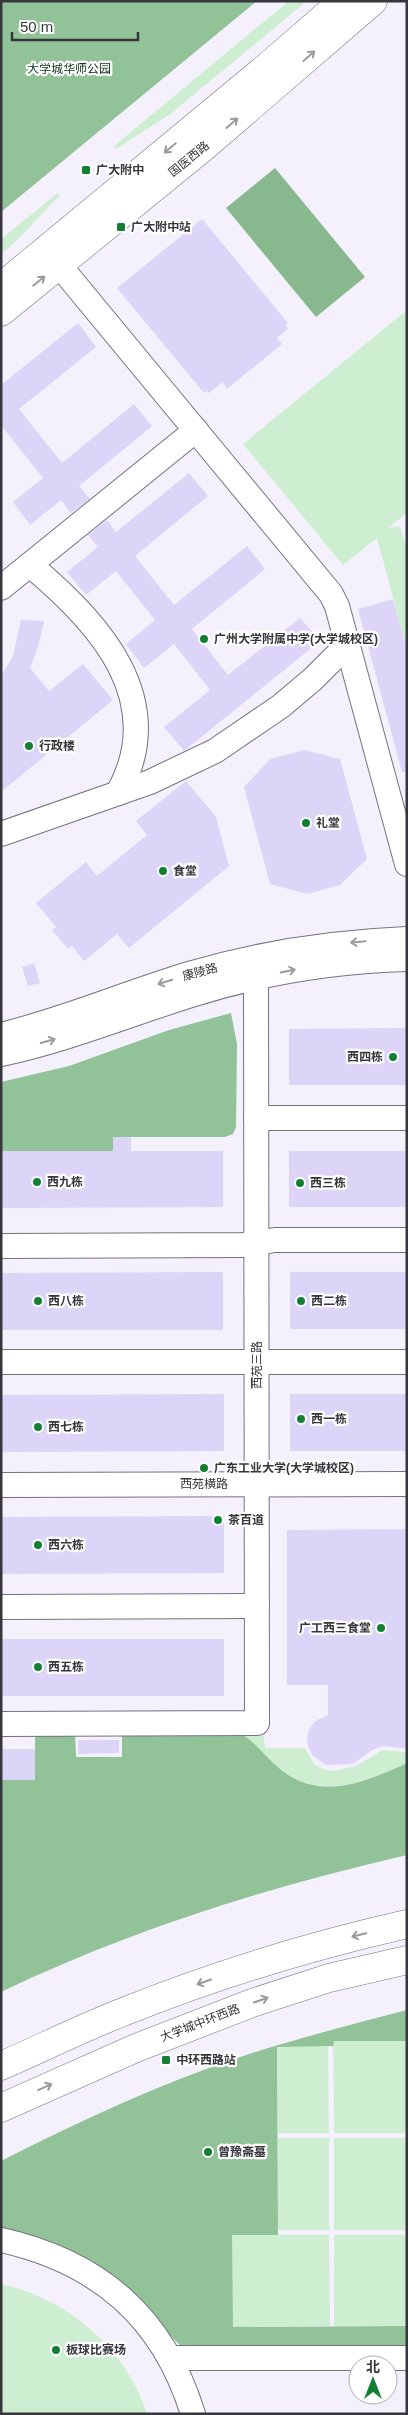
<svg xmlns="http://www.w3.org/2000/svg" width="408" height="2415" font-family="Arial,'Noto Sans SC',sans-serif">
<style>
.green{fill:#cdeed0}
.forest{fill:#92c298}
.water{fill:#88b88e}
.building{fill:#dcd5f7}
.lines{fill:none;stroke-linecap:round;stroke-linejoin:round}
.minor-casing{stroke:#75727f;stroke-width:26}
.major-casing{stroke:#75727f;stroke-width:29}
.minor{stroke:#fff;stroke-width:24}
.major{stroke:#fff;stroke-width:28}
.oneway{stroke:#9b9a9e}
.poi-dot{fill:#127f34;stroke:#fff;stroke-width:2}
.labels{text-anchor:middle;stroke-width:4.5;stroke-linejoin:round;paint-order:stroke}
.park-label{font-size:12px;fill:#0e3216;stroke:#fff}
.street-label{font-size:12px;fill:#37363c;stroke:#fff}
.poi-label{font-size:12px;font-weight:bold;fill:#37363c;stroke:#fff;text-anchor:start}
</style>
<rect width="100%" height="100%" fill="#f4f1fd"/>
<!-- green -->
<g class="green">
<polygon points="289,1 307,1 169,115 116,149 114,146"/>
<polygon points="58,193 60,195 16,241 1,254 1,239"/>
<polygon points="407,310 407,513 388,528 400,526 407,549 407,649 377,538 343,565 243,444"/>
<path d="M263,1731L265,1748H305L314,1764L325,1770L334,1771L356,1766L383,1750L407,1752V1763C366,1782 320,1802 280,1769C266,1758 256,1742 240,1733Z"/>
<polygon points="333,2041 407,2041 407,2133 334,2133"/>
<polygon points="277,2046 328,2046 329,2133 278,2133"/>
<rect x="278" y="2138" width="51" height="92"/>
<rect x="334" y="2138" width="73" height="92"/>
<polygon points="232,2235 329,2235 330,2326 232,2327"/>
<rect x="334" y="2235" width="73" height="91"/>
<path d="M1,2284C68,2299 126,2348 147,2414H1Z"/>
</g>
<!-- forest -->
<g class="forest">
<polygon points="1,1 257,1 1,212"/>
<polygon points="231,1013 237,1044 236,1127 233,1134 225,1137 113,1137 113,1151 1,1151 1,1082 69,1066 169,1030"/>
<path d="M35,1731H75L76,1757H122V1731L240,1733C256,1742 266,1758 280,1769C320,1802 366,1782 407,1763V1855C268,1887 130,1930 1,1992V1780H35Z"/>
<path d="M407,2010V2041H334L333,2046L277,2047L278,2235H232L233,2327L407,2326V2348H190L181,2346L96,2265L65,2248L27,2234L1,2229V2161C80,2121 161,2083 246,2055C299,2038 353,2024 407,2010Z"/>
</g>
<!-- water -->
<polygon class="water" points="275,168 365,277 316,317 226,208"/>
<!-- building -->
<g class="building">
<polygon points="202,219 288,323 285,325 288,329 277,338 282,344 227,389 223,382 209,393 207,391 204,393 117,288"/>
<polygon points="78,323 96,347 19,409 62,463 134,404 152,426 79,486 90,499 71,513 61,500 30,525 13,502 43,478 1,425 1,385"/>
<polygon points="189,473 208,496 135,556 174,605 247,546 265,569 192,629 228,675 300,618 320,641 184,751 164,727 210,690 174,644 144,668 126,644 155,620 116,571 86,595 67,572 98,547 88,535 107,520 116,532"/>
<polygon points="393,599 407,649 407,771 402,772 358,609"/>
<polygon points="21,620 44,621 38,647 30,668 49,691 83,664 113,700 1,792 1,676 13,656"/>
<polygon points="304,750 340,759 367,859 340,885 307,894 270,884 244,787 270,759"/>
<polygon points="186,781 216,817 229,866 129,948 117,934 84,961 72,946 68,949 52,930 56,927 36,903 86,862 97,876 147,835 136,821"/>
<polygon points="34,963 40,983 28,986 22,967"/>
<polygon points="407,1028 407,1085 289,1085 289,1029"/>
<polygon points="113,1137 131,1137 131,1151 223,1151 223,1207 1,1208 1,1151 113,1151"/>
<rect x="289" y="1151" width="118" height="56"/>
<polygon points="223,1272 223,1330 1,1330 1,1273"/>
<rect x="290" y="1272" width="117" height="57"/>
<polygon points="224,1394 224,1451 1,1452 1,1395"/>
<rect x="290" y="1394" width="117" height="57"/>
<polygon points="224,1516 224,1573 1,1574 1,1517"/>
<polygon points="407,1529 407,1749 383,1746 372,1750 353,1764 326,1765 312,1755 308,1746 307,1737 310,1728 315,1721 328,1715 328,1685 287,1685 287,1530"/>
<rect x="1" y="1639" width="223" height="57"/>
<polygon points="78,1740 119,1740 119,1753 78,1754"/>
<rect x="1" y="1749" width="34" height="31"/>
</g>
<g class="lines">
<defs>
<g id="minor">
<polyline points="59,265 331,594 337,606 407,864"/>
<path d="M30,565C99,622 170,700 118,793"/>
<polyline points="1,588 196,430"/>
<polyline points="1,834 150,782 215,751 281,706 313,679 347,645"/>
<path d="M1,1035C66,1019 126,993 189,974C260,953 334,942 407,939"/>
<path d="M1,1054C67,1040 130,1014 194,994C262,973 335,961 407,959"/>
<polyline points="256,1118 407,1118"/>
<polyline points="1,1246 243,1245 275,1240 407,1240"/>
<polyline points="1,1362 407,1362"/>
<polyline points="1,1485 407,1484"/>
<polyline points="1,1607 257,1606"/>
<polyline points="1,1724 257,1723 256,978"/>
<path d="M1,2240C99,2262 163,2317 193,2414"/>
<polyline points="170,2358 407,2358"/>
</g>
<g id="major">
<polyline points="1,287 261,72 343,1"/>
<polyline points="1,312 205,146 373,1"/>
<path d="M1,2066C42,2048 82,2028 123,2012C215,1975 310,1946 407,1924"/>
<polyline points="1,2108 136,2048 252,2003 329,1978 407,1960"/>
</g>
</defs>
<!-- minor casing -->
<use href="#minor" class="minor-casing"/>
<!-- major casing -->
<use href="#major" class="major-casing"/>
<!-- minor -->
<use href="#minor" class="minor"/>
<!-- major -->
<use href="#major" class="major"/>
</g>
<!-- one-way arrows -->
<defs><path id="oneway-shaft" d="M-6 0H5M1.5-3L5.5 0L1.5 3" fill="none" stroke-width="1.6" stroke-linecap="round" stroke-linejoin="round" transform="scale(1.25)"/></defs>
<g class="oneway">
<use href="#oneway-shaft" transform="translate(309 56) rotate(-41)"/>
<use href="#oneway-shaft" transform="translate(232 123) rotate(-41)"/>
<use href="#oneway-shaft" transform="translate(170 148) rotate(140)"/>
<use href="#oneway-shaft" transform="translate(39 281) rotate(-39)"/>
<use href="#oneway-shaft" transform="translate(358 942) rotate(175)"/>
<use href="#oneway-shaft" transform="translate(288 971) rotate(-11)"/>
<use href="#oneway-shaft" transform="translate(165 982) rotate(163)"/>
<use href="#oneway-shaft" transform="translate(48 1041) rotate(-16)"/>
<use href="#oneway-shaft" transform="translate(359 1935) rotate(166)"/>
<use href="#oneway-shaft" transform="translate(204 1982) rotate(161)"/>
<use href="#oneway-shaft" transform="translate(261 2000) rotate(-19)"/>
<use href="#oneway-shaft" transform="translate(45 2087) rotate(-24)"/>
</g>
<!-- markers -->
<g class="poi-dot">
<rect x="81" y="165" width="10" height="10" rx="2.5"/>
<rect x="116" y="222" width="10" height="10" rx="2.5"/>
<circle cx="204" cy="639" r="5"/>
<circle cx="29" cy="746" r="5"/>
<circle cx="306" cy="823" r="5"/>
<circle cx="163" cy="871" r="5"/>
<circle cx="393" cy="1057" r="5"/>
<circle cx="37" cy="1182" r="5"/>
<circle cx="300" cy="1183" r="5"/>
<circle cx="38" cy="1301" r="5"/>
<circle cx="301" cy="1301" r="5"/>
<circle cx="301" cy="1419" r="5"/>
<circle cx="38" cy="1427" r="5"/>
<circle cx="204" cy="1468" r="5"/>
<circle cx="218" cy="1520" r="5"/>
<circle cx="38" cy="1545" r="5"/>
<circle cx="381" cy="1628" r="5"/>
<circle cx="38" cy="1667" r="5"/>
<rect x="161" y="2055" width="10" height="10" rx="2.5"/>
<circle cx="208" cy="2152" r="5"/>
<circle cx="56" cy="2350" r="5"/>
</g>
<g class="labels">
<!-- park labels -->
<g class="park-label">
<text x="69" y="73">大学城华师公园</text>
</g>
<!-- street labels -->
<g class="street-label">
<text transform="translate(189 159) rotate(-39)" y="4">国医西路</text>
<text transform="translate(200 972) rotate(-15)" y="4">康陵路</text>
<text transform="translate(257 1365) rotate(-90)" y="4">西苑三路</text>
<text x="204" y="1488">西苑横路</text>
<text transform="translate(200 2023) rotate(-21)" y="4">大学城中环西路</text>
</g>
<!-- poi labels -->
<g class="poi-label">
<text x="96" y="174">广大附中</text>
<text x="131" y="231">广大附中站</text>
<text x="214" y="643">广州大学附属中学(大学城校区)</text>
<text x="39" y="750">行政楼</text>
<text x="316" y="827">礼堂</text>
<text x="173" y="875">食堂</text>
<text x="383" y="1061" text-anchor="end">西四栋</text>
<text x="47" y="1186">西九栋</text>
<text x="310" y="1187">西三栋</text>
<text x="48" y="1305">西八栋</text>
<text x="311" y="1305">西二栋</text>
<text x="311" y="1423">西一栋</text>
<text x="48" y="1431">西七栋</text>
<text x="214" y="1472">广东工业大学(大学城校区)</text>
<text x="228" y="1524">茶百道</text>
<text x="48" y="1549">西六栋</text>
<text x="371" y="1632" text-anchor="end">广工西三食堂</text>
<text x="48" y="1671">西五栋</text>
<text x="176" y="2064">中环西路站</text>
<text x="218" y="2156">曾豫斋墓</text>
<text x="66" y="2354">板球比赛场</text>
</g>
</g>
<!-- border -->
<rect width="408" height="2415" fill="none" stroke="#37363c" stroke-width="5"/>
<!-- north arrow -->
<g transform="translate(373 2380)"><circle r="24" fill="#ffffff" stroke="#afafb1"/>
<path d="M0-4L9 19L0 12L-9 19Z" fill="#127f34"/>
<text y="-8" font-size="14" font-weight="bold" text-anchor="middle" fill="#37363c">北</text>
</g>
<!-- scale -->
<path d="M12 32v8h126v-8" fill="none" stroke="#37363c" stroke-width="2.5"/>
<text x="20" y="32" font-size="15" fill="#37363c" stroke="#ffffff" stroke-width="4" paint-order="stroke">50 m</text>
</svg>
